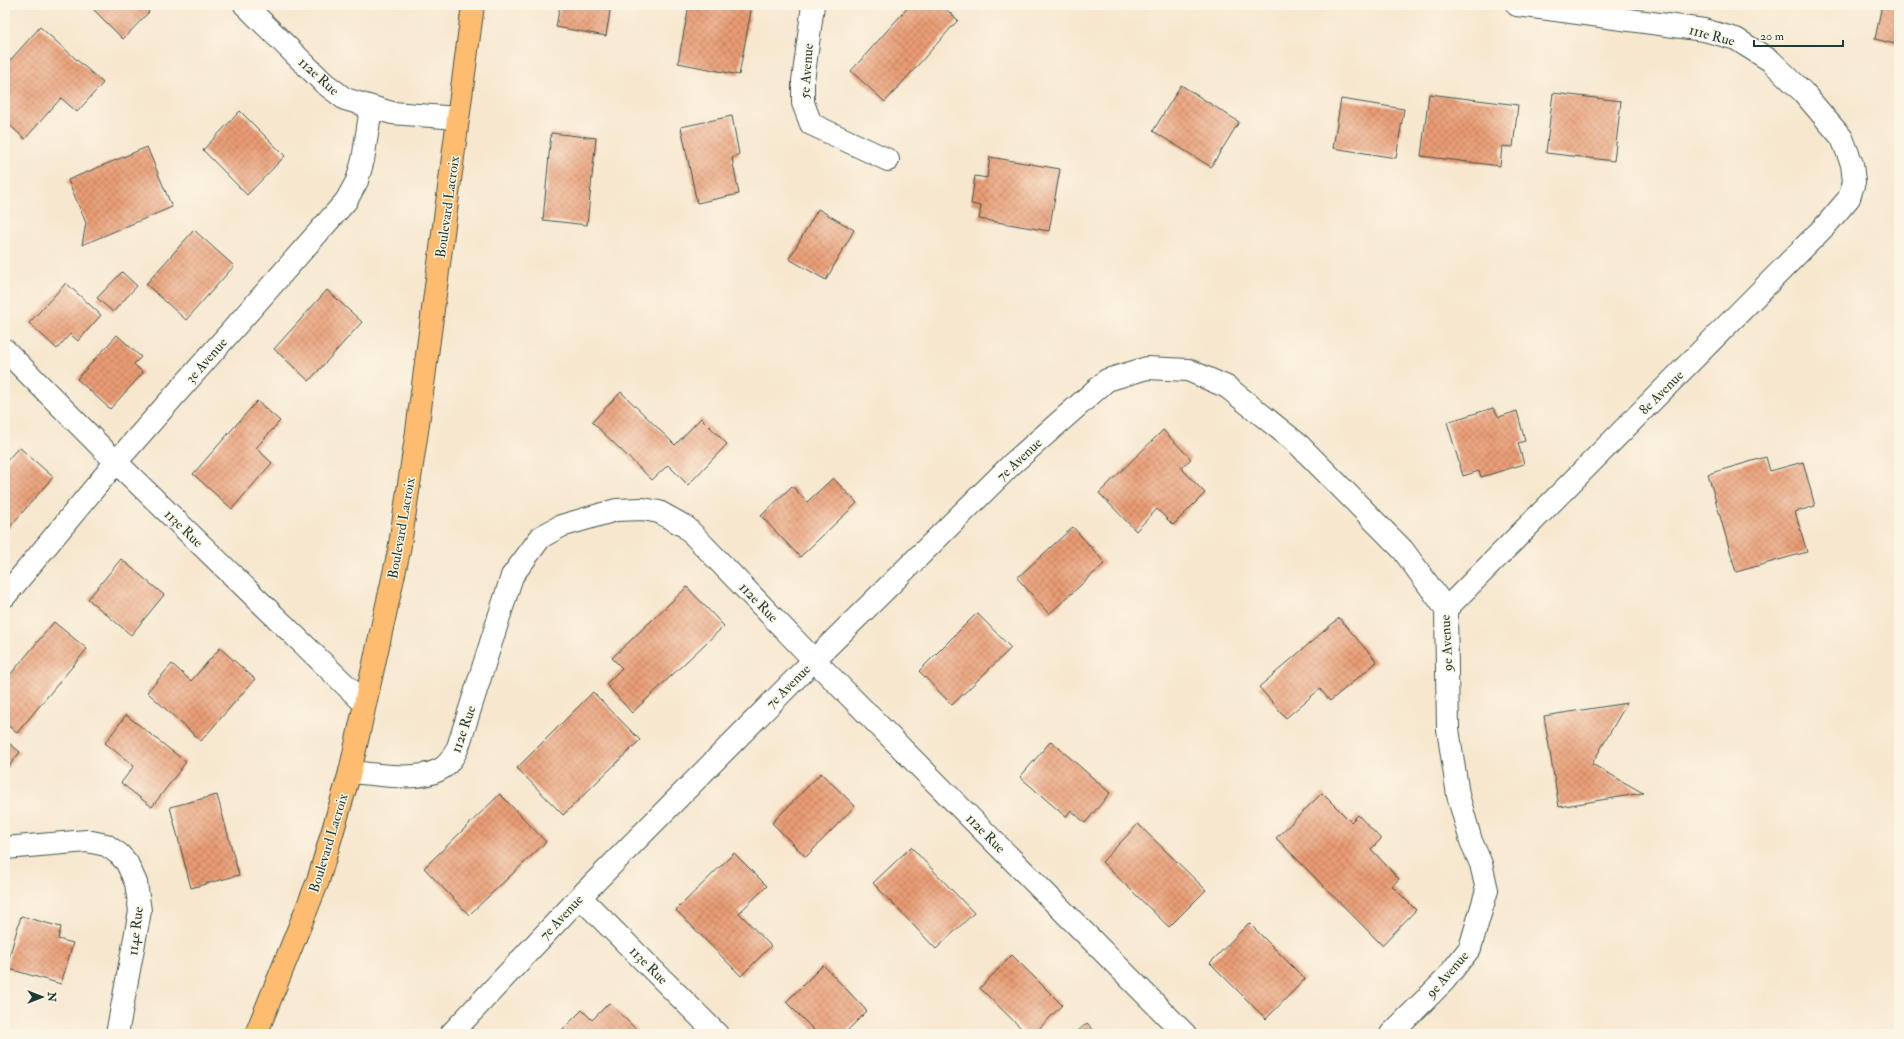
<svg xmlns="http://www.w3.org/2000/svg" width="1904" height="1039" font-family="'IM FELL Double Pica',serif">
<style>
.building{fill:url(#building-cross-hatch)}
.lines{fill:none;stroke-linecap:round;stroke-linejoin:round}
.street-casing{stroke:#3f564b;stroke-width:24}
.primary-casing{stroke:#3f564b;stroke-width:24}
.street{stroke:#fff;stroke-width:22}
.primary{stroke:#febc70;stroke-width:22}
.labels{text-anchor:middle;stroke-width:3;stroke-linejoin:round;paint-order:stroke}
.street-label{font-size:14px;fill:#1f3d34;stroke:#fcf5e5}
</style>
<defs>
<pattern id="building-cross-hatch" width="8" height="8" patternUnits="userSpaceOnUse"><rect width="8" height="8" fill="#e99b73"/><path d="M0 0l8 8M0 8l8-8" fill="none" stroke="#bc805f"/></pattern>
</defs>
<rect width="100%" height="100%" fill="#fcf5e5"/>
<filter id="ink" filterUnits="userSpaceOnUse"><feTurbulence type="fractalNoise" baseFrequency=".025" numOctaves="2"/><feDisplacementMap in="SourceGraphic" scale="8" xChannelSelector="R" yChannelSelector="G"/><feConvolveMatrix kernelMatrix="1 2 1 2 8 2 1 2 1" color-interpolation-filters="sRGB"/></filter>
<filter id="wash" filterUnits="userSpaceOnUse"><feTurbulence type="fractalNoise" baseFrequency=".012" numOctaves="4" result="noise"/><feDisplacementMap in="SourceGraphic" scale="16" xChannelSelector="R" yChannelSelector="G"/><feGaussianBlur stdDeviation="0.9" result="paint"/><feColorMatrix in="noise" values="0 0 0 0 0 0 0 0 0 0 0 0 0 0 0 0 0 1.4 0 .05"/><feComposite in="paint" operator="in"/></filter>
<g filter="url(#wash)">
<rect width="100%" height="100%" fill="#f7e7cf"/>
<g id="blocks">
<!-- building -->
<g class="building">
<polygon points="89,5 142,5 149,12 123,39"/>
<polygon points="560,5 611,5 606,36 556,27"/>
<polygon points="689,5 752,5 739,75 678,63"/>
<polygon points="910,5 941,5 958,20 885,102 851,71"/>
<polygon points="1882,5 1899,5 1899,45 1875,39"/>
<polygon points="40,27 103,83 77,112 61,98 25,139 5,121 5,66"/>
<polygon points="1181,85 1239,122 1211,167 1153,131"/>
<polygon points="1553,93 1621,101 1614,161 1546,153"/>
<polygon points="1429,94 1518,105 1513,147 1502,146 1500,166 1421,156"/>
<polygon points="1341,99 1404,109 1396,158 1333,148"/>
<polygon points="240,111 285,156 247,195 203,150"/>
<polygon points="732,116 739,154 732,158 739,194 697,203 681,127"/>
<polygon points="551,133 596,138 587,225 543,220"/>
<polygon points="147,147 172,207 82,245 86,223 68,180"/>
<polygon points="990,157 1060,169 1049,231 979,219 981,206 971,204 975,176 987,178"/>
<polygon points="818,209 854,230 826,280 789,259"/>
<polygon points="194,230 234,266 186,320 146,284"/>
<polygon points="122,272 137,286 113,312 97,298"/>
<polygon points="66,283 101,315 78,341 70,334 57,349 29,323"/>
<polygon points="327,290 362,322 309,381 274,349"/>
<polygon points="117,335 141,357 134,364 143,373 110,409 77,379"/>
<polygon points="621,392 675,445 701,418 727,444 688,485 668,465 652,480 592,422"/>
<polygon points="257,401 280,421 256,448 272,463 232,509 193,474"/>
<polygon points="1493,408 1499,417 1517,411 1525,441 1518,443 1524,464 1481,477 1479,471 1463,476 1447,422"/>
<polygon points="1163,430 1191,459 1181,468 1205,493 1173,525 1157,509 1136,531 1099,493"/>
<polygon points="19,447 53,477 7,530 5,528 5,463"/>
<polygon points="1766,457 1770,471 1803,462 1815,506 1795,512 1807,552 1736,572 1708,474"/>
<polygon points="833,478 857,503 800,557 761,516 792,486 807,502"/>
<polygon points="1073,527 1105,563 1049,614 1017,578"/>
<polygon points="121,559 164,595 131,635 88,599"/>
<polygon points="687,587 724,626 632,713 606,684 622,668 612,658"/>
<polygon points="977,613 1011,648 952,705 919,671"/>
<polygon points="1339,618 1377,662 1330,701 1320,689 1286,718 1259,687"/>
<polygon points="54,622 87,649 17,733 5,723 5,681"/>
<polygon points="220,648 255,679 201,741 147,692 172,664 191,681"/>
<polygon points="593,692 640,740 563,815 517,768"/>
<polygon points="1627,703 1592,764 1643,793 1559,807 1544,716"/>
<polygon points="126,715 186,762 152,807 121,783 134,766 105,743"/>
<polygon points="5,740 20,752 5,771"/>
<polygon points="1051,741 1110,793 1085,823 1071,810 1066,817 1020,777"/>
<polygon points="821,773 855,806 806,857 772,823"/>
<polygon points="1322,793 1351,822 1358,815 1381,839 1371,849 1399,879 1392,886 1416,910 1382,945 1276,838"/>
<polygon points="500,794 546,842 469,915 424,868"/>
<polygon points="217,795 239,875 191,888 170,807"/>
<polygon points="1138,824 1206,890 1169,927 1102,862"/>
<polygon points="911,847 974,913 936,949 873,883"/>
<polygon points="734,853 767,886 739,913 771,946 741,976 676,910"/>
<polygon points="21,916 61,927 58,939 73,943 61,984 6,968"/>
<polygon points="1249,923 1305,979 1266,1019 1210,963"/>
<polygon points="1012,955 1062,1005 1034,1034 1027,1034 980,988"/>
<polygon points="823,965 867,1011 844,1034 818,1034 786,1002"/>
<polygon points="609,1003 639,1032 637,1034 558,1034 582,1010 592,1020"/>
<polygon points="1087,1023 1097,1034 1075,1034"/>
</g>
</g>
</g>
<g filter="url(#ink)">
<use href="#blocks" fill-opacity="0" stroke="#3f564b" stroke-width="1"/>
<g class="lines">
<defs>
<g id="street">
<polyline points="245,5 324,83 345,99 392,113 458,118"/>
<polyline points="813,5 803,81 803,103 811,124 888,160"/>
<polyline points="5,350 116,462 364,703"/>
<polyline points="5,596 116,462 346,201 357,181 363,160 371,108"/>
<polyline points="1446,609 1827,224 1849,198 1854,182 1852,164 1842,138 1803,92 1771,61 1736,39 1704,30 1517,5"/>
<path d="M350,772C376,774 416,782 439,770C448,766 454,756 458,747L512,576L541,537L561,526L616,510L643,509L659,512L686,527L814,660L1185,1034"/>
<polyline points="5,848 87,841 106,845 119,854 127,863 136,883 140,911 117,1034"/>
<polyline points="580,897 717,1034"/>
<polyline points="451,1034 580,897 814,660 1012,464 1107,380 1147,368 1188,370 1227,387 1298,444 1403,550 1446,609 1448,729 1458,795 1471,841 1481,864 1487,890 1470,948 1444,981 1391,1034"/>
</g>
<polyline id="primary" points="256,1034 318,881 350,772 399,551 417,431 473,5"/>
</defs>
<!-- street casing -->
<use href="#street" class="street-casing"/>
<!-- primary casing -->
<use href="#primary" class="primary-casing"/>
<!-- street -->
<use href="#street" class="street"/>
<!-- primary -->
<use href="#primary" class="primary"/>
</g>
</g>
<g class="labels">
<!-- street labels -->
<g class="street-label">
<text transform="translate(1712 35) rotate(15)" y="5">111e Rue</text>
<text transform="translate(806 71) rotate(-86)" y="5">5e Avenue</text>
<text transform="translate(319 76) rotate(42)" y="5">112e Rue</text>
<text transform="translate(447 207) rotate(-82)" y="5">Boulevard Lacroix</text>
<text transform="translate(206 360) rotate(-49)" y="5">3e Avenue</text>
<text transform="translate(1661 392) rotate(-45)" y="5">8e Avenue</text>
<text transform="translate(1019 459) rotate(-43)" y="5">7e Avenue</text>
<text transform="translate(184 528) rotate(44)" y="5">113e Rue</text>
<text transform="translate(401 528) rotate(-80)" y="5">Boulevard Lacroix</text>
<text transform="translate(759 602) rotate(46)" y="5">112e Rue</text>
<text transform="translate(1446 643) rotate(-93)" y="5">9e Avenue</text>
<text transform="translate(788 686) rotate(-45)" y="5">7e Avenue</text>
<text transform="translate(463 729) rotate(-71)" y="5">112e Rue</text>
<text transform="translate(986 833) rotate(45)" y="5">112e Rue</text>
<text transform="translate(328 843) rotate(-73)" y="5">Boulevard Lacroix</text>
<text transform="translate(561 917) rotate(-47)" y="5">7e Avenue</text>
<text transform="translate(135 931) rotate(-83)" y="5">114e Rue</text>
<text transform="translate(649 965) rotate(45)" y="5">113e Rue</text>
<text transform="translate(1447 974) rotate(-49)" y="5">9e Avenue</text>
</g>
</g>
<!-- margin -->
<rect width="1904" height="1039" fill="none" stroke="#fcf5e5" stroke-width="20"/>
<!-- north arrow -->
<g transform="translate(42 997) rotate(90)" stroke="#fcf5e5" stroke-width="3" paint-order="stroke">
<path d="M0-3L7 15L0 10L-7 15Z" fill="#1f3d34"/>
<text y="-6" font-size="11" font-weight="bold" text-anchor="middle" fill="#1f3d34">N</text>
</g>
<!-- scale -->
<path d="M1754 40v6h89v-6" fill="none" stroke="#1f3d34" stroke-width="2"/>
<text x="1760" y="40" font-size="12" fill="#1f3d34" stroke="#fcf5e5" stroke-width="3" paint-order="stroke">20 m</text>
</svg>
